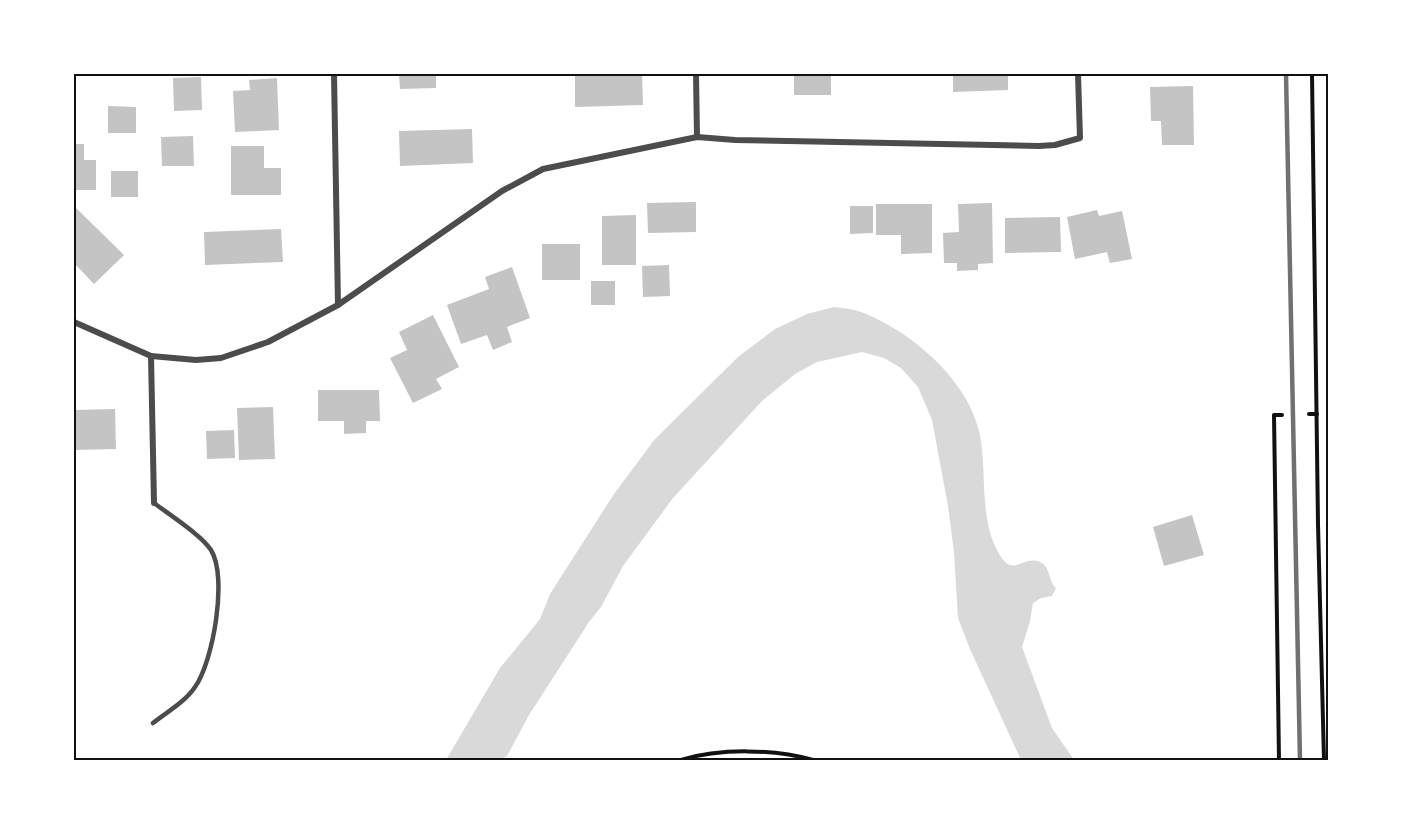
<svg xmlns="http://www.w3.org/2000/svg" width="1402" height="834" font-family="'Fira Sans',sans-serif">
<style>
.water{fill:#d9d9d9}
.building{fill:#c4c4c4}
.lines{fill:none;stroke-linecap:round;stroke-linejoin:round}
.path{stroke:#111;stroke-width:4}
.service{stroke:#4c4c4c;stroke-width:4.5}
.minor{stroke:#4c4c4c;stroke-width:6}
.rail{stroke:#707070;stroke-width:4.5}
.neatline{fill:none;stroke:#111;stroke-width:2}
</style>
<rect width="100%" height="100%" fill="#fff"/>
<!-- water -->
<path class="water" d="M834,307C843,308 853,309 861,312C911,331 969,380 980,435C987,473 979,517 998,552C1013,580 1022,554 1040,562C1051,567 1048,581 1056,588L1052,596L1041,598L1033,603L1030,621L1022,647L1052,728L1074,760H1021L970,649L958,618L954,552L948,506L932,420L918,387L901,368L884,358L862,352L817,362L795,374L762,401L673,498L623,566L601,607L589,622L529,715L507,756L501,760H446L500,668L540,619L550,594L614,494L655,439L738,357L775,329L807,314Z"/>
<!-- building -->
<g class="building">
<polygon points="399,74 436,74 436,88 400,89"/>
<polygon points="575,74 642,74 643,105 575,107"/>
<rect x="794" y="74" width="37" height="21"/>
<polygon points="953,74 1008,74 1008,90 953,92"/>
<polygon points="201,77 202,110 174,111 173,78"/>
<polygon points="277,78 279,130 235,132 233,91 250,90 249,80"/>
<polygon points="1193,86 1194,145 1162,145 1161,121 1151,121 1150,87"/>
<polygon points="108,106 136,107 136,133 108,133"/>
<polygon points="472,129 473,163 400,166 399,131"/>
<polygon points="193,136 194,166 162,166 161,137"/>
<polygon points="74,144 84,144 84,160 96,160 96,190 74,190"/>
<polygon points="231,146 264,146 264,168 281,168 281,195 231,195"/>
<rect x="111" y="171" width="27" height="26"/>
<polygon points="696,202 696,232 648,233 647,203"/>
<polygon points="992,203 993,263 978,264 978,270 957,271 957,263 944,263 943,233 959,232 958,204"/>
<polygon points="876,204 932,204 932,253 901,254 901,235 876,235"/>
<polygon points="74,206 124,255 94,284 74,263"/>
<polygon points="850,206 873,206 873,233 850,234"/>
<polygon points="1097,210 1099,216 1122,211 1132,259 1110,263 1107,252 1075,259 1067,217"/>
<polygon points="636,215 636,265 602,265 602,216"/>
<polygon points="1060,217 1061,252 1005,253 1005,218"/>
<polygon points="281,229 283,262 205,265 204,232"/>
<rect x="542" y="244" width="38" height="36"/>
<polygon points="669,265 670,296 643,297 642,266"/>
<polygon points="512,267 530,318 507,327 512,342 493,350 487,335 461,344 447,305 489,289 485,277"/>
<rect x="591" y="281" width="24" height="24"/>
<polygon points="433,315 459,367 436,379 442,389 413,403 390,358 407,350 399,332"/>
<polygon points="318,390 379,390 380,421 366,421 366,433 344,434 344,421 318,421"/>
<polygon points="273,407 275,459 239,460 237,408"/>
<polygon points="115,409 116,449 74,450 74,410"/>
<polygon points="234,430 235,458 207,459 206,431"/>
<polygon points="1192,515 1204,555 1164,566 1153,527"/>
</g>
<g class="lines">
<!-- path -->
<g class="path">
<polyline points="1312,74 1318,524 1324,760"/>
<polyline points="1309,414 1317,414"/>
<path d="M681,760C720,748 774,749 813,760"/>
<polyline points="1279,760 1274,415 1282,415"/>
</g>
<!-- service -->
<path class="service" d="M153,723C167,712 185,702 195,687C213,662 228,577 211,550C201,535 170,515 154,503"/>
<!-- minor -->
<g class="minor">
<polyline points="334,74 338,305"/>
<polyline points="696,74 697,137"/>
<polyline points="74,322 151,356 196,360 221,358 268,342 338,305 502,191 543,169 697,137 735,140 1039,146 1055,145 1080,138 1078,74"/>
<polyline points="151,356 154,503"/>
</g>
<!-- rail -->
<polyline class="rail" points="1286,74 1300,760"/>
</g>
<!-- border -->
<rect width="1402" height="834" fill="none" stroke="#ffffff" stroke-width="150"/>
<rect x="75" y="75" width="1252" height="684" class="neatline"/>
</svg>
